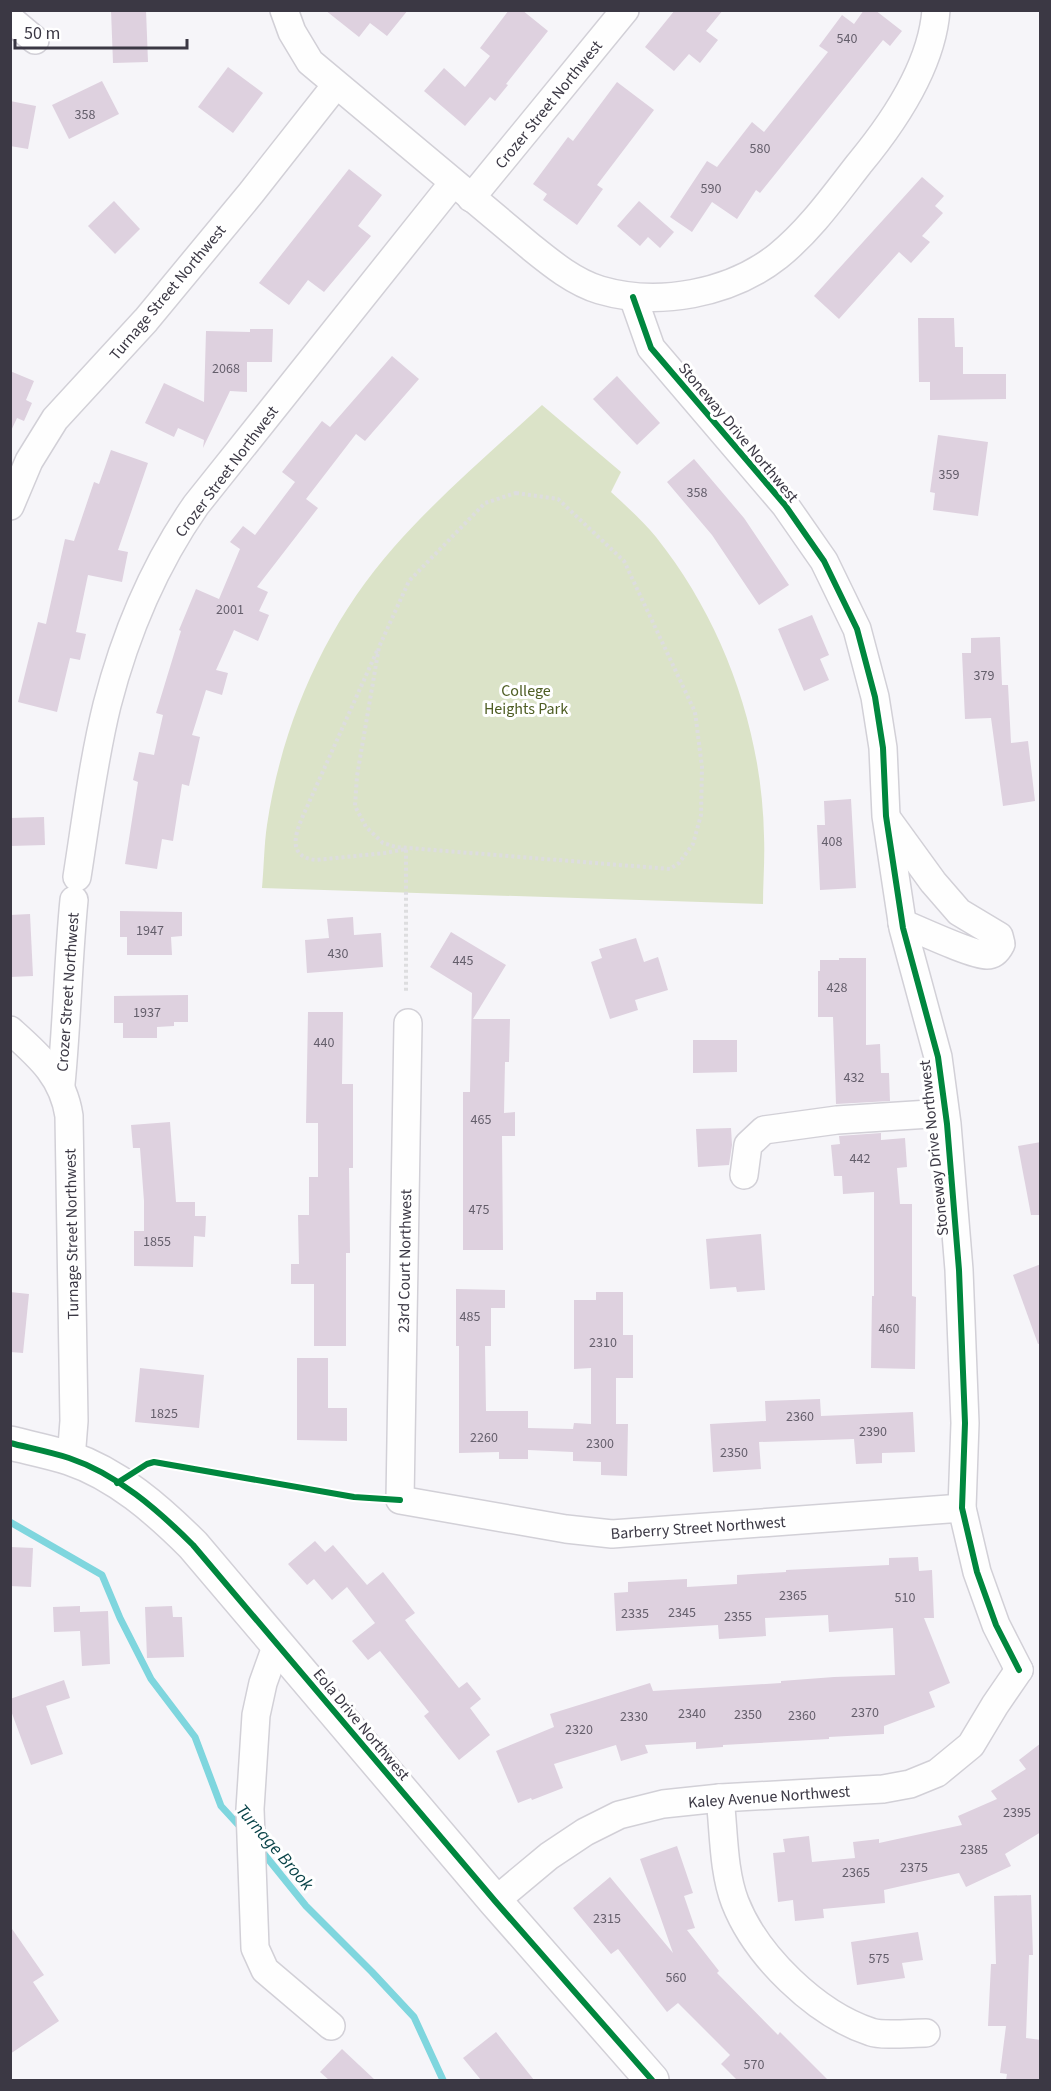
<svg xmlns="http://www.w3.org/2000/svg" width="1051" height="2091" font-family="'Source Sans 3',sans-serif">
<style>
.green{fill:#dbe3c8}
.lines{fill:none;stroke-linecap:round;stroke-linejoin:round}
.stream{stroke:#7fd6de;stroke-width:7}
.building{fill:#ded1df}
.minor-casing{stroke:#d2d0d7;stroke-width:30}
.major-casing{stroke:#d2d0d7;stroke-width:36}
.path{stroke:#dddddf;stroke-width:4;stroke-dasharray:3 3;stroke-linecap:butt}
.minor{stroke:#fefefe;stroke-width:27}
.major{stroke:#fefefe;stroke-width:33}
.cycleway-casing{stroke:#fff;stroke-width:10}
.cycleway{stroke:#00873e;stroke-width:6}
.labels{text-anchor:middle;stroke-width:6;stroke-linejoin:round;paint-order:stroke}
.number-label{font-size:14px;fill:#645e6b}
.street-label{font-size:16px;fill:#3b3844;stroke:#fff}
.park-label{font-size:16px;fill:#4e5d23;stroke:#fff}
.water-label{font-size:18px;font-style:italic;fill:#094348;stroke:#fff}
</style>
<rect width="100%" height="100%" fill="#f6f5f9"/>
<!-- green -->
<path class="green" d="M542,405L621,472L611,492C626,506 643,521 656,537C723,621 762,729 764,836C765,859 763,882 763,904L262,888C264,867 264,845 267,825C282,723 326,624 394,547C439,496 492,451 542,405Z"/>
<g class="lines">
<!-- stream -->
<g class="stream">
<polyline points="10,1522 102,1575 120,1618 151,1679 195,1737 221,1806 243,1830"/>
<polyline points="260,1849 306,1906 372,1972 414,2017 443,2080"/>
</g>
</g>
<!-- building -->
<g class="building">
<polygon points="111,10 146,10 148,62 113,63"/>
<polygon points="325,10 408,10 387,36 370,23 359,37"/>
<polygon points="509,10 522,10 548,31 506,84 508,85 495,101 490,97 465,126 424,91 444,68 465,87 490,56 480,48"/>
<polygon points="675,10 723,10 706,31 718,40 700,63 689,54 674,71 645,47"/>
<polygon points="864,10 875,10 902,31 890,46 883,40 760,193 756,190 737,219 712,202 692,232 670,217 707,161 717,167 752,122 764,132 828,52 819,46 842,15 854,24"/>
<polygon points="228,67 263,93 233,133 198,107"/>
<polygon points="102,81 119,114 69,139 52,105"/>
<polygon points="617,82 654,110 597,185 603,189 577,225 543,200 547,194 533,184 568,137 573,141"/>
<polygon points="10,101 36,106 28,149 10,146"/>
<polygon points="349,169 382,195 358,226 371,236 324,292 308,280 289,305 259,283"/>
<polygon points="922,177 944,196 935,206 943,213 922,236 930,242 911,263 899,252 839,319 814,296"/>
<polygon points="114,201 140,229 115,254 88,226"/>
<polygon points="639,201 674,232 660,248 648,237 640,246 617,226"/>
<polygon points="918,318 954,318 955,347 963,347 963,374 1006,374 1006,399 930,400 930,382 919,382"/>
<polygon points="250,329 273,329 272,362 247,362 247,392 230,391 203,448 204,440 178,428 174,437 145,423 164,383 204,402 206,331 250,332"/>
<polygon points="392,356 419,379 365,441 356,434 306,499 318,508 257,587 268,592 259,611 269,615 258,641 234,630 216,670 228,673 222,695 206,690 192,735 200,737 189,786 182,784 173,841 162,839 157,869 125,864 138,782 133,780 139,752 154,755 163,715 156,713 181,631 179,630 196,589 219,599 240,549 230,542 243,526 255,535 295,482 282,472 322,421 330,427"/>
<polygon points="10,371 34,381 26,400 32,403 24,421 17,418 10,433"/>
<polygon points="617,376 660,423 637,445 593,399"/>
<polygon points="938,435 988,442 978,516 933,510 935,493 930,492"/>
<polygon points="111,450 148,463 118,550 128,552 122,582 88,575 76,632 86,634 80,660 70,658 57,712 18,702 38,622 46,624 65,539 74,541 94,482 99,484"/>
<polygon points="694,459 744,518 789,585 759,605 712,535 667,482"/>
<polygon points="812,615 829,655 820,659 829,680 804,691 778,629"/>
<polygon points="1000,637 1002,685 1008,685 1011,743 1028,741 1035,801 1003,806 991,718 965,719 962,653 971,653 971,638"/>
<polygon points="851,799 856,888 820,890 817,825 825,825 824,801"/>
<polygon points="44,817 45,845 10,846 10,818"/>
<polygon points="120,911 182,912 182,936 171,937 172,955 127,955 127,937 120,937"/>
<polygon points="30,914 33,976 10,977 10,915"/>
<polygon points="353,917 354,935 381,933 383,967 307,973 305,940 329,938 327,919"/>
<polygon points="451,932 506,965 473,1019 510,1019 509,1062 505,1062 504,1113 515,1112 515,1136 502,1136 503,1250 463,1250 463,1092 470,1092 472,993 430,967"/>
<polygon points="636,938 644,962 658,957 668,990 635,1000 638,1010 610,1019 591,962 602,958 599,949"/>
<polygon points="839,958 866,958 866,1045 880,1044 881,1073 889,1073 890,1101 836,1104 833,1017 818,1017 818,971 820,971 820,960 839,960"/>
<polygon points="188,995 188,1022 174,1022 174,1026 157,1027 157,1038 123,1038 123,1023 114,1023 114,996"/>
<polygon points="308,1012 343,1012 342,1084 353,1084 353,1168 349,1168 350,1253 346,1253 346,1346 314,1346 314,1284 291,1284 291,1264 299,1264 298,1215 309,1215 309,1177 318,1177 318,1123 306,1123"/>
<polygon points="693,1040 737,1040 737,1072 693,1073"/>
<polygon points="170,1122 176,1202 195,1202 195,1216 206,1216 205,1237 194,1236 193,1267 134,1266 134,1231 144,1231 144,1201 140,1148 133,1148 131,1125"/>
<polygon points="731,1128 732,1145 729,1165 698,1167 696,1129"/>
<polygon points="881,1133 881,1140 905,1138 907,1167 897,1168 900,1204 912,1204 912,1296 916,1297 915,1369 871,1368 872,1296 874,1296 874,1192 843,1194 842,1176 834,1176 831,1145 840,1144 839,1136"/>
<polygon points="1041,1142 1041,1215 1031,1215 1018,1146"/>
<polygon points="761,1234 765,1290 737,1292 736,1287 710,1289 706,1239"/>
<polygon points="1041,1264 1041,1343 1038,1344 1013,1275"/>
<polygon points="456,1289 505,1290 505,1308 491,1308 491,1346 485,1346 486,1411 528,1411 528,1428 573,1429 574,1423 591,1424 591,1368 574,1369 574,1300 596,1300 596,1292 623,1292 623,1335 633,1335 633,1378 616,1378 616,1424 628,1424 627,1476 601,1475 601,1462 573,1461 573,1452 528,1450 528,1459 499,1459 499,1452 459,1453 459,1346 456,1346"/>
<polygon points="10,1292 29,1294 23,1353 10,1352"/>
<polygon points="297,1358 328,1358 328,1408 347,1408 347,1441 297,1440"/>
<polygon points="140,1368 204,1375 199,1428 135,1422"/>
<polygon points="820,1399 821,1416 913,1412 915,1452 882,1453 882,1463 856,1464 854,1439 759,1442 761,1469 713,1472 710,1424 766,1421 765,1401"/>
<polygon points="315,1541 325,1552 333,1545 367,1585 383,1572 415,1613 405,1620 410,1627 459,1688 467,1682 481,1699 470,1708 490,1735 459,1760 424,1716 429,1712 380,1651 368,1660 352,1641 375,1623 347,1587 332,1600 314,1579 307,1585 288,1564"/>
<polygon points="10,1547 33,1548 31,1587 10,1586"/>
<polygon points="918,1557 919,1571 932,1570 934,1618 924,1618 950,1683 929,1692 935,1707 884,1726 884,1734 829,1737 829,1739 723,1745 723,1747 696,1749 696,1742 645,1745 648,1753 621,1761 616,1745 554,1764 563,1788 532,1800 531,1798 518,1803 496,1751 554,1727 550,1714 650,1683 653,1691 781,1683 781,1681 834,1677 895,1675 893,1628 829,1632 828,1615 765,1618 766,1636 719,1639 718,1625 616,1631 614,1593 628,1592 628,1582 687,1579 687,1587 737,1584 737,1575 786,1572 786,1570 889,1565 889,1558"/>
<polygon points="80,1606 80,1612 108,1611 110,1664 82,1666 80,1631 54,1632 53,1607"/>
<polygon points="172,1606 173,1617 182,1617 184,1657 147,1658 145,1607"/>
<polygon points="64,1680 70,1698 46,1706 63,1754 31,1765 10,1708 10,1699"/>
<polygon points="1041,1743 1041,1832 1005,1854 1011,1866 966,1887 959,1873 884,1890 885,1903 823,1909 824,1918 795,1921 793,1900 778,1902 773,1853 785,1852 783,1839 809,1836 812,1862 855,1858 853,1842 879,1839 879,1843 962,1825 958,1816 997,1799 991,1791 1026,1769 1019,1760"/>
<polygon points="677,1846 693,1893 684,1896 695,1928 687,1930 719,1971 717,1973 778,2035 780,2032 828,2080 737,2080 721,2064 730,2055 678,2003 667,2012 618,1949 611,1954 573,1908 610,1877 673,1953 640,1859"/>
<polygon points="1031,1895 1033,1955 1029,1955 1026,2038 1041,2040 1041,2080 1006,2080 1007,2074 1000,2073 1006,2026 988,2026 991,1964 996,1964 994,1896"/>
<polygon points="10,1926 44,1975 33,1982 59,2021 10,2054"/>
<polygon points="918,1932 923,1960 902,1963 905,1978 857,1985 851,1942"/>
<polygon points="496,2032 534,2080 481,2080 463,2058"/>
<polygon points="342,2049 375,2080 329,2080 320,2072"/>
</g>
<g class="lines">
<defs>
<g id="minor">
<path d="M284,10L292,32L310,62L531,247C552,264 574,282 600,290C658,307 730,294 778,256C810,230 834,196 859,164C893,123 932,65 936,10"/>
<polyline points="10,19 35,40"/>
<polyline points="471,198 625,10"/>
<polyline points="633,297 651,348 785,505 824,561 857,629 875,697 883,748 886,816 903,928 938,1057 947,1124 959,1270 965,1423 962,1508 977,1572 996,1625 1019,1670"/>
<polyline points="10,506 29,461 55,419 146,320 251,193 336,85"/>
<path d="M888,820L933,882L959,912L999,936L1001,944C998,950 994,955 987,955C972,955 919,930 902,923"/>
<path d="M77,877C86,820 93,762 107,705C125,635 155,564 196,505L453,183"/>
<polyline points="408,1023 400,1500 566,1529 612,1534 962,1508"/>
<path d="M10,1030C39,1056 63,1076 69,1116L74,1421L71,1459"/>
<path d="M61,1084C67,1023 68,961 74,900"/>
<polyline points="744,1175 748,1145 764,1130 837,1120 945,1113"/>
<polyline points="277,1644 263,1683 256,1715 250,1809 255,1948 265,1970 331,2026"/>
<path d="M720,1798C724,1832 723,1871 735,1902C756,1956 816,2014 871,2032C882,2036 912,2033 926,2033"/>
<polyline points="495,1901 549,1856 585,1832 619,1815 663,1804 720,1798 883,1789 910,1784 937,1773 971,1745 995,1705 1019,1670"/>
</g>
<path id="major" d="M10,1443C30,1448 50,1452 69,1458C117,1474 158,1510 193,1545L495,1901L652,2080"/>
</defs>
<!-- minor casing -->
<use href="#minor" class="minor-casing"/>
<!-- major casing -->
<use href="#major" class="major-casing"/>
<!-- path -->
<g class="path">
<polygon points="516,493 558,499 624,561 695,712 702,767 701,815 693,844 679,863 670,869 396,847 383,843 366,827 355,806 357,776 379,647 409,581 485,503"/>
<path d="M377,651L306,809C297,829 284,857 316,860L385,853L406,849V992"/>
</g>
<!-- minor -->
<use href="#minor" class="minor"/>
<!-- major -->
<use href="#major" class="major"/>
<defs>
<g id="cycleway">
<polyline points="633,297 651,348 785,505 824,561 857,629 875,697 883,748 886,816 903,928 938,1057 947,1124 959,1270 965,1423 962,1508 977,1572 996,1625 1019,1670"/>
<path d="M10,1443C30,1448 50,1452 69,1458C117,1474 158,1510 193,1545L495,1901L652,2080"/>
<polyline points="117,1483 147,1464 154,1462 354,1497 400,1500"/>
</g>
</defs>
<!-- cycleway casing -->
<use href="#cycleway" class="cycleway-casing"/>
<!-- cycleway -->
<use href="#cycleway" class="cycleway"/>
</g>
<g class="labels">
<!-- number labels -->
<g class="number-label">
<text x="847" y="43">540</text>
<text x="85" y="119">358</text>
<text x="760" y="153">580</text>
<text x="711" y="193">590</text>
<text x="226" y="373">2068</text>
<text x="949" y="479">359</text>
<text x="697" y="497">358</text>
<text x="230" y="614">2001</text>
<text x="984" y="680">379</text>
<text x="832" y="846">408</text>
<text x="150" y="935">1947</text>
<text x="338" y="958">430</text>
<text x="463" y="965">445</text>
<text x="837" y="992">428</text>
<text x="147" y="1017">1937</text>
<text x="324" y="1047">440</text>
<text x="854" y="1082">432</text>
<text x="481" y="1124">465</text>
<text x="860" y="1163">442</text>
<text x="479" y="1214">475</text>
<text x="157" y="1246">1855</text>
<text x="470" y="1321">485</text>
<text x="889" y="1333">460</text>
<text x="603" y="1347">2310</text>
<text x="164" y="1418">1825</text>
<text x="800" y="1421">2360</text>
<text x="873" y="1436">2390</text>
<text x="484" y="1442">2260</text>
<text x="600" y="1448">2300</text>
<text x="734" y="1457">2350</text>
<text x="793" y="1600">2365</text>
<text x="905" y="1602">510</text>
<text x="682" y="1617">2345</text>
<text x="635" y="1618">2335</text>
<text x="738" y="1621">2355</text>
<text x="865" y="1717">2370</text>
<text x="692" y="1718">2340</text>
<text x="748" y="1719">2350</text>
<text x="802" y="1720">2360</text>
<text x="634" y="1721">2330</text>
<text x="579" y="1734">2320</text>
<text x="1017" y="1817">2395</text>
<text x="974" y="1854">2385</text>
<text x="914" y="1872">2375</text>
<text x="856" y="1877">2365</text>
<text x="607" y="1923">2315</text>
<text x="879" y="1963">575</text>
<text x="676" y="1982">560</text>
<text x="754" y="2069">570</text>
</g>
<!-- street labels -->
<g class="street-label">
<text transform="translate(548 104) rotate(-51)" y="6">Crozer Street Northwest</text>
<text transform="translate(167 292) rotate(-50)" y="6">Turnage Street Northwest</text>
<text transform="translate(739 432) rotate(50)" y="6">Stoneway Drive Northwest</text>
<text transform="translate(226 471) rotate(-53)" y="6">Crozer Street Northwest</text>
<text transform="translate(67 992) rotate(-86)" y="6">Crozer Street Northwest</text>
<text transform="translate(933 1148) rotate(-96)" y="6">Stoneway Drive Northwest</text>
<text transform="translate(71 1234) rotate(-91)" y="6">Turnage Street Northwest</text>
<text transform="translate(404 1261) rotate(-89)" y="6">23rd Court Northwest</text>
<text transform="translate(698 1527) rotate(-4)" y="6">Barberry Street Northwest</text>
<text transform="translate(362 1724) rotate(50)" y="6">Eola Drive Northwest</text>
<text transform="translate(769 1796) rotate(-4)" y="6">Kaley Avenue Northwest</text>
</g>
<!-- park labels -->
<g class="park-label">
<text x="526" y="696">College<tspan x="526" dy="18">Heights Park</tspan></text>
</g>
<!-- water labels -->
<g class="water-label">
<text transform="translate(275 1847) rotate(49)" y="6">Turnage Brook</text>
</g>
</g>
<!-- border -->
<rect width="1051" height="2091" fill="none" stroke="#3b3844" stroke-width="24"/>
<!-- scale -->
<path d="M15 39v9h172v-9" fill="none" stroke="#3b3844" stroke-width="3"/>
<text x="24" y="39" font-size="18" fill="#3b3844" stroke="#ffffff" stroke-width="4.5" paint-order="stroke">50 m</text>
</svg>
